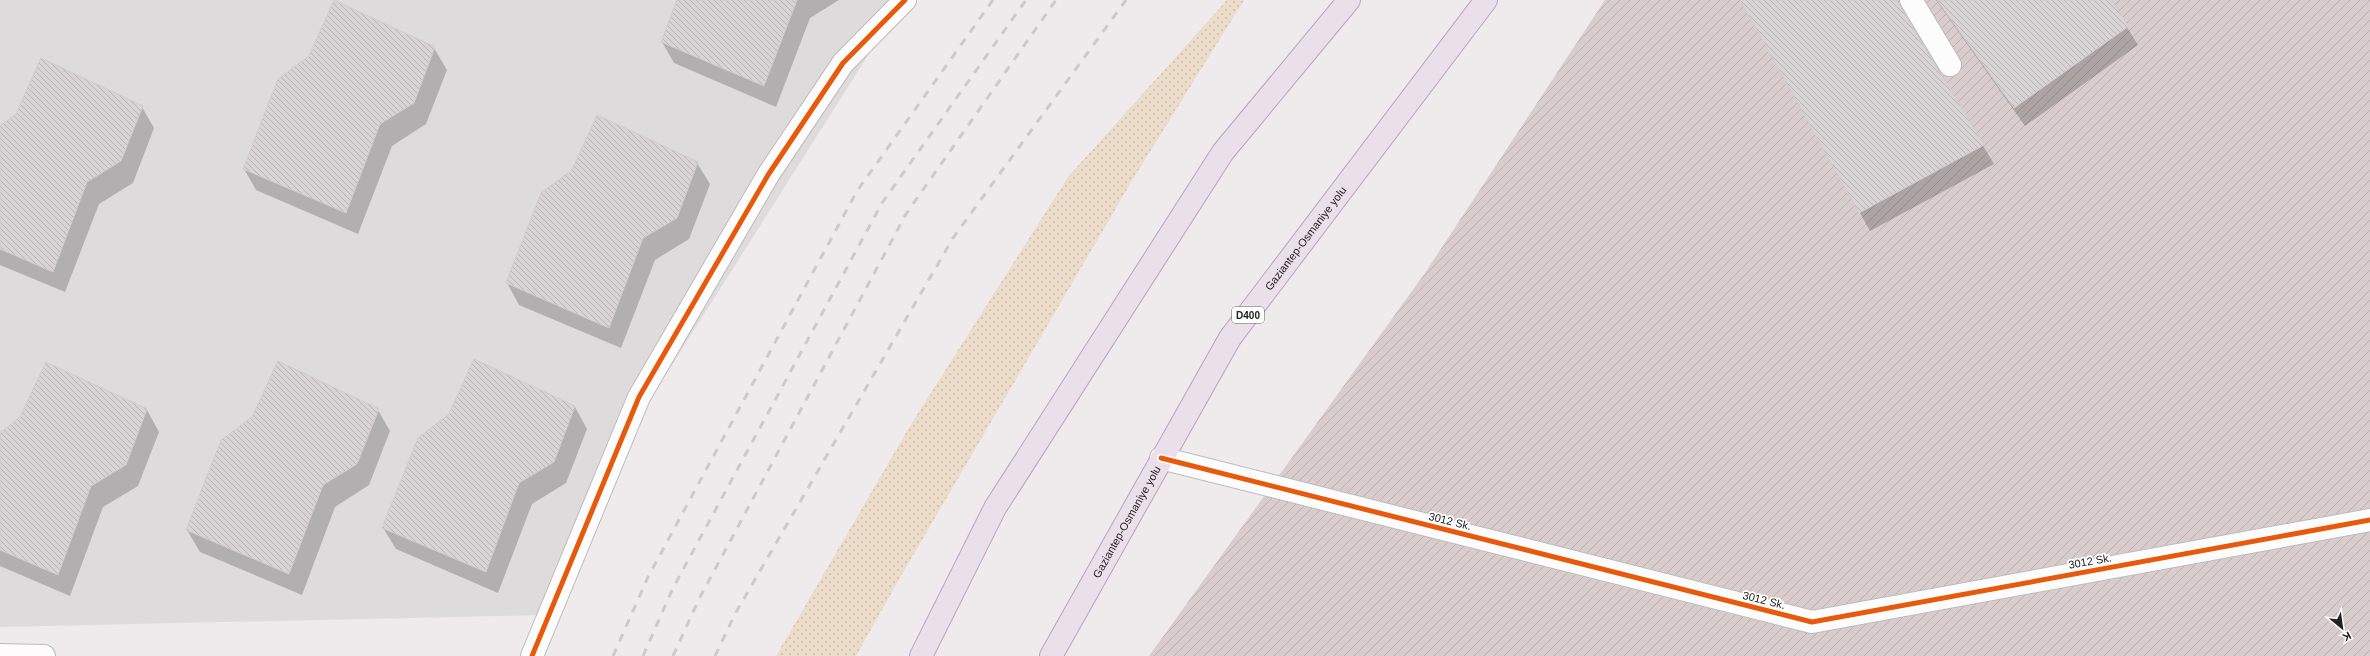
<svg xmlns="http://www.w3.org/2000/svg" width="2370" height="656" font-family="Helvetica,sans-serif">
<style>
.residential{fill:#dedbdc}
.construction{fill:url(#construction-furrows)}
.grass{fill:url(#grass-dots)}
.shadow{fill:#0003}
.building{fill:url(#building-back-hatch);stroke:#d2cbce}
.lines{fill:none;stroke-linecap:round;stroke-linejoin:round}
.minor-casing{stroke:#bebbbc;stroke-width:24}
.highway-casing{stroke:#bba0c2;stroke-width:24}
.minor{stroke:#fdfcfc;stroke-width:22}
.highway{stroke:#eae0ea;stroke-width:22}
.rail{stroke:#cbcbcb;stroke-width:3;stroke-dasharray:8 8;stroke-linecap:butt}
.cycleway-casing{stroke:#fff;stroke-width:8}
.cycleway{stroke:#e8590c;stroke-width:5}
.labels{text-anchor:middle;stroke-width:3.5;stroke-linejoin:round;paint-order:stroke}
.shield{fill:#fff;stroke:#646464;stroke-width:1}
.shield-label{font-size:10px;font-weight:bold;fill:#212121}
.street-label{font-size:11px;fill:#212121;stroke:#fff}
</style>
<defs>
<pattern id="construction-furrows" width="10" height="10" patternUnits="userSpaceOnUse"><rect width="10" height="10" fill="#d8cdcc"/><path d="M-1 1l2-2M0 10L10 0M9 11l2-2" fill="none" stroke="#b9b0af"/></pattern>
<pattern id="grass-dots" width="8" height="8" patternUnits="userSpaceOnUse"><rect width="8" height="8" fill="#ecddca"/><path d="M2 2h.1M6 6h.1" fill="none" stroke="#cabdad" stroke-width="1.8" stroke-linecap="round"/></pattern>
<pattern id="building-back-hatch" width="6" height="6" patternUnits="userSpaceOnUse"><rect width="6" height="6" fill="#d8d3d5"/><path d="M-1 5l2 2M0 0l6 6M5-1l2 2" fill="none" stroke="#b9b5b7"/></pattern>
</defs>
<rect width="100%" height="100%" fill="#efeaeb"/>
<!-- residential -->
<polygon class="residential" points="0,0 903,0 594,488 545,615 0,627"/>
<!-- construction -->
<polygon class="construction" points="1605,0 2370,0 2370,656 1149,656 1425,273"/>
<!-- grass -->
<polygon class="grass" points="1227,0 1244,0 1133,179 898,581 856,656 776,656 910,426 1068,177"/>
<!-- shadow -->
<g class="shadow">
<polygon points="678,0 839,0 810,18 776,107 674,63 662,42"/>
<polygon points="1741,0 1895,0 1994,164 1870,231"/>
<polygon points="1936,0 2110,0 2138,45 2025,126"/>
<polygon points="434,48 447,70 426,124 392,146 358,234 256,190 244,169"/>
<polygon points="142,107 154,128 133,183 99,204 65,292 0,265 0,127"/>
<polygon points="697,163 710,184 689,239 655,260 621,348 519,305 507,283 542,194"/>
<polygon points="575,407 587,429 566,483 532,504 498,593 396,549 383,528"/>
<polygon points="147,410 159,432 138,486 103,507 70,596 0,566 0,434"/>
<polygon points="378,410 390,431 369,485 335,507 302,595 200,552 187,530"/>
</g>
<!-- building -->
<g class="building">
<polygon points="334,0 435,47 414,103 380,124 346,213 243,169 278,79 309,56"/>
<polygon points="677,0 797,0 764,86 661,42"/>
<polygon points="1740,0 1896,0 1984,145 1859,213"/>
<polygon points="1937,0 2111,0 2129,26 2014,108"/>
<polygon points="41,58 143,106 121,161 87,182 53,272 0,249 0,126 16,114"/>
<polygon points="597,115 698,162 677,218 643,238 609,328 506,283 541,193 572,170"/>
<polygon points="474,359 575,406 554,462 519,483 486,572 382,528 418,438 449,414"/>
<polygon points="278,361 379,409 357,464 323,485 289,574 186,530 221,440 252,417"/>
<polygon points="46,362 147,409 126,465 91,486 58,575 0,550 0,433 20,417"/>
</g>
<g class="lines">
<defs>
<g id="minor">
<polyline points="1911,0 1950,65"/>
<polyline points="1161,458 1812,622 2370,520"/>
<polyline points="0,655 44,656"/>
<polyline points="532,656 639,397 768,175 843,63 905,0"/>
</g>
<g id="highway">
<polyline points="921,656 995,508 1223,152 1349,0"/>
<path id="s1" d="M1051,656L1230,338L1486,0"/>
</g>
</defs>
<!-- minor casing -->
<use href="#minor" class="minor-casing"/>
<!-- highway casing -->
<use href="#highway" class="highway-casing"/>
<!-- minor -->
<use href="#minor" class="minor"/>
<!-- highway -->
<use href="#highway" class="highway"/>
<!-- rail -->
<g class="rail">
<polyline points="613,656 648,577 857,191 993,0"/>
<polyline points="643,656 673,588 882,203 1026,0"/>
<polyline points="673,656 699,599 906,214 1056,0"/>
<polyline points="715,656 735,614 953,238 1126,0"/>
</g>
<defs>
<g id="cycleway">
<polyline points="1161,458 1812,622 2370,520"/>
<polyline points="532,656 639,397 768,175 843,63 905,0"/>
</g>
</defs>
<!-- cycleway casing -->
<use href="#cycleway" class="cycleway-casing"/>
<!-- cycleway -->
<use href="#cycleway" class="cycleway"/>
</g>
<g class="labels">
<!-- shield labels -->
<rect class="shield" x="1232" y="307" width="32" height="16" rx="3"/>
<g class="shield-label">
<text x="1248" y="319">D400</text>
</g>
<!-- street labels -->
<g class="street-label">
<text dy="4" stroke="none"><textPath href="#s1" startOffset="490">Gaziantep-Osmaniye yolu</textPath></text>
<text dy="4" stroke="none"><textPath href="#s1" startOffset="154">Gaziantep-Osmaniye yolu</textPath></text>
<text transform="translate(1450 521) rotate(14)" y="4">3012 Sk.</text>
<text transform="translate(2090 561) rotate(-10)" y="4">3012 Sk.</text>
<text transform="translate(1764 600) rotate(14)" y="4">3012 Sk.</text>
</g>
</g>
<!-- north arrow -->
<g transform="translate(2342 628) rotate(151)" stroke="#ffffff" stroke-width="3" paint-order="stroke">
<path d="M0-3L7 15L0 10L-7 15Z" fill="#212121"/>
<text y="-6" font-size="11" font-weight="bold" text-anchor="middle" fill="#212121">K</text>
</g>
</svg>
